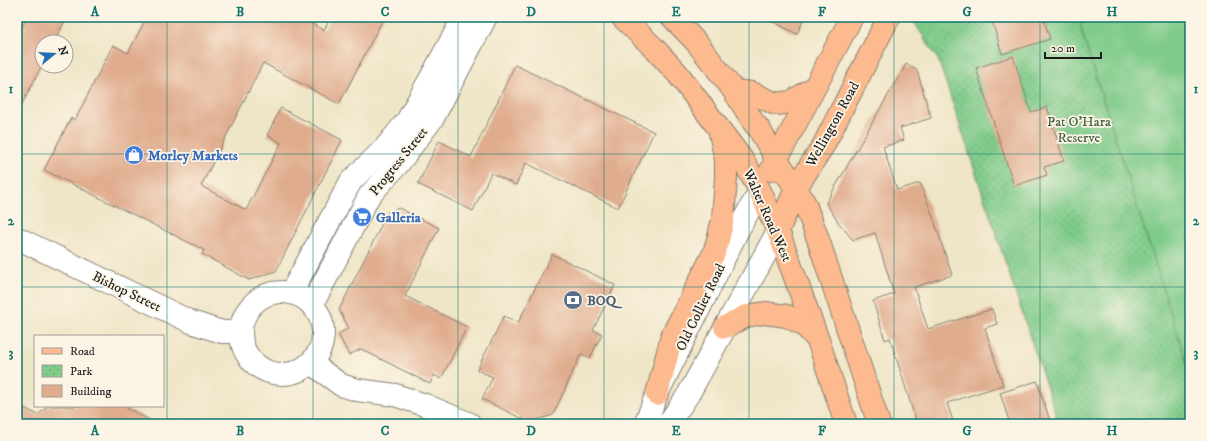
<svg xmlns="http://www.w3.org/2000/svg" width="1207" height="441" font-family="'IM FELL DW Pica',serif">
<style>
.park{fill:url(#park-dots);stroke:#4d7453}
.pitch{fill:#7ecb8a;stroke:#4d7453}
.building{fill:#e0ac8e}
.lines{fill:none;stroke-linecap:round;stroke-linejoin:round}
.minor-casing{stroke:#868072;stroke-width:24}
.major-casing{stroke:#868072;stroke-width:24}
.minor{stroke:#fff;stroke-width:22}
.major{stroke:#fcba8e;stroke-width:22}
.grid{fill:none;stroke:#0f766e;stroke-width:1;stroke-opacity:0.55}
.labels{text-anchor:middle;stroke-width:3.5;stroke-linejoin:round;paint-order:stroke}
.park-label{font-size:14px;fill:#3e5942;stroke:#fcf5e5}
.street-label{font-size:14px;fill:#1c1c1c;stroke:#fcf5e5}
.shop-label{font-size:14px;font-weight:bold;fill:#366cbe;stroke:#fcf5e5;text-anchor:start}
.service-label{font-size:14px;font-weight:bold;fill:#4e5e75;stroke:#fcf5e5;text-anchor:start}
.neatline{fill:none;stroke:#0f766e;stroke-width:1.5}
.grid-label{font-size:13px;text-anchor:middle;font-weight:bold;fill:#0f766e}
</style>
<defs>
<pattern id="park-dots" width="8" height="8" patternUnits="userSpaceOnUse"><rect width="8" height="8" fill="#7ecb8a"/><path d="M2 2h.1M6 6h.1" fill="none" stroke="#6cae76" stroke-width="1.8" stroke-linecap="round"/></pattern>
</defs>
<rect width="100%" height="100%" fill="#fcf5e5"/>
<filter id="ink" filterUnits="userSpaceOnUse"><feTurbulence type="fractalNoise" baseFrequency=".025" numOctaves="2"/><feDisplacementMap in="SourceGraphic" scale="8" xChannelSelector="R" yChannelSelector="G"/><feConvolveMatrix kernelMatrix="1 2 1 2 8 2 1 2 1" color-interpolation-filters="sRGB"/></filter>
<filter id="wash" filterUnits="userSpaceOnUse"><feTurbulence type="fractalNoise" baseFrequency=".012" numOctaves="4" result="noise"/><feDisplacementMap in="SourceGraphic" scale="16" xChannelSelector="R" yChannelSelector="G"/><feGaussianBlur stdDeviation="0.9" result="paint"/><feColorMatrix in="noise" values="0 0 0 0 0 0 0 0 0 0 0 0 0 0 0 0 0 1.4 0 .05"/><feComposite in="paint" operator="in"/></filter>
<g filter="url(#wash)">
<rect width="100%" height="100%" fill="#efe5c7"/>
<!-- park -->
<polygon class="park" points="912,17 1190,17 1190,424 1059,424 938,59 912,19"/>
<!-- pitch -->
<polygon class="pitch" points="1079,17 1190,17 1190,373 1083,36"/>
<g id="blocks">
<!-- building -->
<g class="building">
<polygon points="27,17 67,17 54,42 42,42 42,65 17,114 17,37"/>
<polygon points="147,17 299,17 324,30 331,17 384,17 339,104 263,63 201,186 246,210 281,143 267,135 281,108 342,140 276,271 249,280 202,254 204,250 44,170 71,118 75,120 113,45 128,53"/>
<polygon points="764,17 805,17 797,34"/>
<polygon points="991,17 1043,17 1050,39 1002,54"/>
<polygon points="1013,56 1031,112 1047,107 1064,161 1044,167 1047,175 1014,186 976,68"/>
<polygon points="906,64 917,70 931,118 900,128 904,140 883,147 897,190 920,183 932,214 952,275 914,287 928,329 992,309 997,324 985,328 1003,385 947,403 954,424 917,424 890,338 885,340 873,301 894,294 875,233 853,240 838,222 826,203"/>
<polygon points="515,65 654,132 618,208 526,163 516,185 491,173 473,211 418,184 439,141 471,157"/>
<polygon points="399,208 439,228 405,296 467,327 441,379 434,375 430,384 361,349 349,355 338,334 349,328 339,310 388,212"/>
<polygon points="552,254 615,285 593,330 602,334 590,358 581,354 553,415 529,422 482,399 493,377 477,370 504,316 518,323"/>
<polygon points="1037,381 1051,424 1010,424 1000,393"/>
<polygon points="17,404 38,415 48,406 123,406 157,424 17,424"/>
</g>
</g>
</g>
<g filter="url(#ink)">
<use href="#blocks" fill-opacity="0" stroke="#868072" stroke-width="1"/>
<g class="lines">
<defs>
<g id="minor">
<polyline points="17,238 191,322 222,332 241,332"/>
<circle cx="282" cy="333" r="41"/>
<polyline points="291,293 351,181 384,149 407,121 464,17"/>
<polyline points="312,305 369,196 399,163 433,118 486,17"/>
<polyline points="311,363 341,385 357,390 395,395 425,405 470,424"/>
<polyline points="645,424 657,394 739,228 760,191"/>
<polyline points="668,424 688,395 778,231"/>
</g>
<g id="major">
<polyline points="622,17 653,47 678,74 744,162 760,191 778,231 818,340 846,424"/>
<polyline points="672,17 697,43 734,91 754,123 759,129 777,160 796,188 805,204 818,239 879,424"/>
<polyline points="734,91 752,93 776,104 791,102 814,88"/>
<polyline points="771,170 852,17"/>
<polyline points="778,231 796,188 823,146 889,17"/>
<polyline points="725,327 746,316 765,313 787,316 804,325 816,338"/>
<polyline points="657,394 672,336 714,253 719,236 723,219 726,178 726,160 720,133"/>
</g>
</defs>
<!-- minor casing -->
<use href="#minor" class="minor-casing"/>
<!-- major casing -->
<use href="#major" class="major-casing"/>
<!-- minor -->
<use href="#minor" class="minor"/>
<!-- major -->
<use href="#major" class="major"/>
</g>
</g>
<!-- grid -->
<path class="grid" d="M167,17V424M313,17V424M458,17V424M604,17V424M749,17V424M894,17V424M1040,17V424M17,154H1190M17,287H1190"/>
<!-- icons -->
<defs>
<symbol id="shop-disc" viewBox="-11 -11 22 22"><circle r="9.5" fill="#3f7fe0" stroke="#fcf5e5"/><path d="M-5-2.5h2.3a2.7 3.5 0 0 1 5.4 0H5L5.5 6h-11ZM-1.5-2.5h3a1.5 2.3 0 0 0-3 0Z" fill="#fff"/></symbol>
<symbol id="supermarket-disc" viewBox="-11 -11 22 22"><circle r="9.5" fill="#3f7fe0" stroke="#fcf5e5"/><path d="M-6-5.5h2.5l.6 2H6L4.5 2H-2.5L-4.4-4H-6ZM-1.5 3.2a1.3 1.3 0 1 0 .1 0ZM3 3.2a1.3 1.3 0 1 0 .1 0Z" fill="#fff"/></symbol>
<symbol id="bank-disc" viewBox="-11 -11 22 22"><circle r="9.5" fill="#5c6f8a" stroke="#fcf5e5"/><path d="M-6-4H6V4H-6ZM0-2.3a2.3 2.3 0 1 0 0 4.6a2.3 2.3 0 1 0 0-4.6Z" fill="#fff"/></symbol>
</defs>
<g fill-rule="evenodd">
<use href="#shop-disc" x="123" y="144" width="22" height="22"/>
<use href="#supermarket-disc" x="351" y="206" width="22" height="22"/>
<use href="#bank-disc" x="562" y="289" width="22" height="22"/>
</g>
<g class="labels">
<!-- park labels -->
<g class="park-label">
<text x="1079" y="126">Pat O'Hara<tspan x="1079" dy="16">Reserve</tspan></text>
</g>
<!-- street labels -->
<g class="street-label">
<text transform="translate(832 124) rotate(-61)" y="5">Wellington Road</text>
<text transform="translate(398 161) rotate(-51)" y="5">Progress Street</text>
<text transform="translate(768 215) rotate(66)" y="5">Walter Road West</text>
<text transform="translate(127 291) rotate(26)" y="5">Bishop Street</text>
<text transform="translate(700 307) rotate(-64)" y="5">Old Collier Road</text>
</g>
<!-- shop labels -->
<g class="shop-label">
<text x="148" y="160">Morley Markets</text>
<text x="376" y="222">Galleria</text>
</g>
<!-- service labels -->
<g class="service-label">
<text x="587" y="305">BOQ</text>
</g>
</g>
<!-- margin -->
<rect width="1207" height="441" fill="none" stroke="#fcf5e5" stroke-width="44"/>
<!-- legend -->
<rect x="34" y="335" width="130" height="72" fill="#fcf5e5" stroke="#a29e95"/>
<rect x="42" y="348" width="20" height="6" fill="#fcba8e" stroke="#a29e95"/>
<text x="70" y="355" font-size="12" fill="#1c1c1c">Road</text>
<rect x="42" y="365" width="20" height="12" fill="url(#park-dots)" stroke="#a29e95"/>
<text x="70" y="375" font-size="12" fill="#1c1c1c">Park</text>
<rect x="42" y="385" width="20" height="12" fill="#e0ac8e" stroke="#a29e95"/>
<text x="70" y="395" font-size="12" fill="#1c1c1c">Building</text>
<!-- north arrow -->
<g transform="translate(54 54) rotate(72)"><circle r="19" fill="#fcf5e5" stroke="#a29e95"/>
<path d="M0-3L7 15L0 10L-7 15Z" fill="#1f6fb2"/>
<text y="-6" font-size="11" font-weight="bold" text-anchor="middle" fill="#1c1c1c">N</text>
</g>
<!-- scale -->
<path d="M1045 52v6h56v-6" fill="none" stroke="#1c1c1c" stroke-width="2"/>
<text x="1051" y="52" font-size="12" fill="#1c1c1c" stroke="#fcf5e5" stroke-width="3" paint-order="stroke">20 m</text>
<rect x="22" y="22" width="1163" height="397" class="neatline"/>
<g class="grid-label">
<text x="95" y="16">A</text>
<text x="240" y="16">B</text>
<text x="385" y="16">C</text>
<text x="531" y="16">D</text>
<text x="676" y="16">E</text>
<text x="822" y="16">F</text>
<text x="967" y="16">G</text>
<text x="1112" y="16">H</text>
<text x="11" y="93">1</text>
<text x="1196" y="93">1</text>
<text x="11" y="225">2</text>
<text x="1196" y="225">2</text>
<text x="11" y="357">3</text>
<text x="1196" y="357">3</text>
<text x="95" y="435">A</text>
<text x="240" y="435">B</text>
<text x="385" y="435">C</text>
<text x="531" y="435">D</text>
<text x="676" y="435">E</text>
<text x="822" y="435">F</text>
<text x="967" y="435">G</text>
<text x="1112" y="435">H</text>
</g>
</svg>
